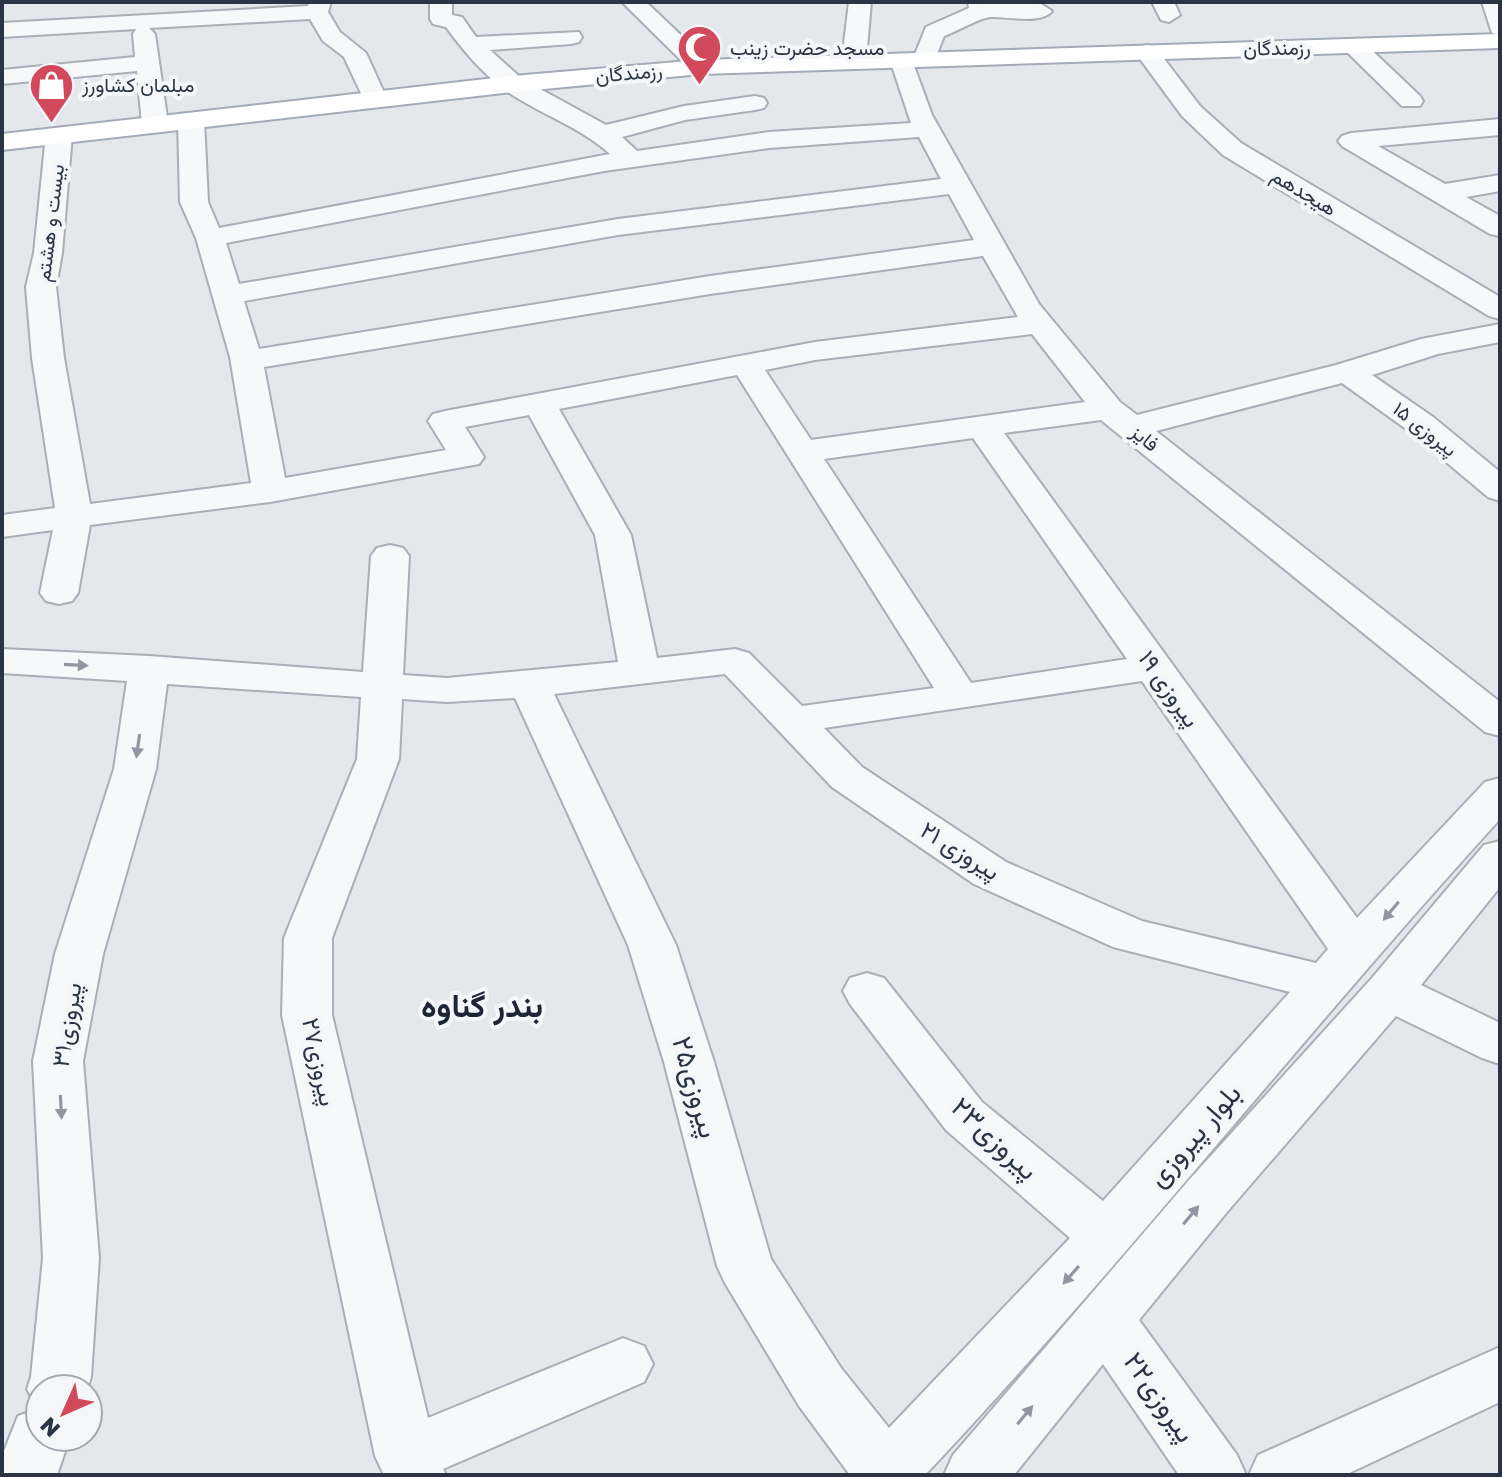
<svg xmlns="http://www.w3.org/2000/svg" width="1502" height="1477" font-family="'Golos Text',Vazirmatn,sans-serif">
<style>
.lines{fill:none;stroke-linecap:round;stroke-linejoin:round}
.minor-casing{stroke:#a9aeb7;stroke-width:4}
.major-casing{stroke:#a3abb8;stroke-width:4}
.minor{fill:#f7f8fa;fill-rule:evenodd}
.major{fill:#fff;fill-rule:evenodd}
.oneway{fill:#9196a0}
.labels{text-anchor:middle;stroke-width:8;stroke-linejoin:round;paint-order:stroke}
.far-poi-label{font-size:20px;fill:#2b3445;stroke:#f4f6f9;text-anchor:start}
.far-street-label{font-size:20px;fill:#2b3445;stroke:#f4f6f9}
.street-label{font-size:24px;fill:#2b3445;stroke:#f4f6f9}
.near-street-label{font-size:28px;fill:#2b3445;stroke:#f4f6f9}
.district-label{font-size:32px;font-weight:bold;fill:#1d2536;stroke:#f4f6f9}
</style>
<rect width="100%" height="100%" fill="#e4e7ec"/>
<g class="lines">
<defs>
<g id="minor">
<polygon points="309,2 331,2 328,12 340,32 366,53 387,99 384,104 366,104 344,57 323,41 310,19 149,28 155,34 168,124 164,129 146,129 142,124 137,71 2,84 2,70 135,57 133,34 136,29 2,37 2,23 308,6"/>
<path d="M430,2H452V15L462,17L476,37L579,32L582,37L579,42L571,44L490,50L522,79L606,125L684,106L755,96L764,98L767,103L764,108L755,110L685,120L622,137L637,151L769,132L911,123L890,60L894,55H910L932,115L1039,304L1120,402L1137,415L1336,365L1421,339L1500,324V342L1438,354L1372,375L1433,417L1500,472V501L1488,497L1409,431L1342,383L1156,431L1500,702V736L1485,732L1101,420L1004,433L1357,918L1485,782L1500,778V819C1305,1033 1125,1263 925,1475H850L799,1406L725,1283L717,1266L664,1062L628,945L515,698L447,702L402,699L399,759L332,938V1015L428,1418L623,1338L644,1346L653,1364L644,1382L443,1469L446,1475H384L375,1456L282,1015L284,938L357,759L361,697L167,684L156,769L103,954L83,1061L99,1258L91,1377L87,1389H40V1437H70L57,1475H2V1456L18,1416L38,1409L27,1389L31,1377L43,1258L33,1061L55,954L114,769L127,681L2,673V649L149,656L363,672L371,556L377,548L390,545L403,548L409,556L403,675L447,678L618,662L595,535L529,415L465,427L484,457L479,464L270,502L90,525L78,593L72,601L59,604L46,601L40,593L53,530L2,537V515L55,508L32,358L26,287L34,253L46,135L50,130H68L72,135L62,253L56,287L64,358L90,504L251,483L230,357L196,238L180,202L178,120L182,115H200L204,120L208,202L219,228L610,154C579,126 539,114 505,90C482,73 462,49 446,27L433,24L430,19ZM919,137L941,179L618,219L239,284L226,243L604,171L769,148ZM949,194L974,240L710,276L259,349L244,301L618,235ZM983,256L1018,317L815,342L445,411L433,414L428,421L446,450L285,478L264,367L710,294ZM1032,334L1085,402L811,440L765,370L815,360ZM737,375L934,688L802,706L749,653L735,649L657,658L631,535L559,409ZM973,438L1127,659L971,683L824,459ZM725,674L832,787L974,884L1113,947L1290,992L1103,1201L982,1102L884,978L867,973L850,978L843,991L850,1004L946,1130L1070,1238L889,1428L841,1368L771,1259L714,1062L676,945L554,694ZM1142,681L1328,949L1316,963L1142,921L1006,862L862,767L824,728Z"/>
<polygon points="622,2 646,2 709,62 713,67 709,72 693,72"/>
<polygon points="849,2 871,2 866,60 862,65 846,65 842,60"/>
<path d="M968,2L1041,4L1052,11C1041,25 1007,16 991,17C981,17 956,32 944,36L933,64H917L913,59L926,27L969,8Z"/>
<polygon points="1152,2 1174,2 1180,15 1169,22 1161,20"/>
<polygon points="1482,2 1500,2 1500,35 1492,33"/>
<polygon points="1354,39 1362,41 1420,96 1423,101 1420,106 1402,106 1346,51 1342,46 1346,41"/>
<polygon points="1147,45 1155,47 1200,106 1241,143 1500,297 1500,319 1489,316 1223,155 1182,116 1135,52 1139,47"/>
<polygon points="1500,119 1500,135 1378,146 1445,184 1500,175 1500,191 1466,197 1500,216 1500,236 1490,234 1342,146 1338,141 1342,136 1351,133"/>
<polygon points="1500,841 1500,887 1421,985 1500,1023 1500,1064 1482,1058 1396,1016 1227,1212 1139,1320 1237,1455 1246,1475 1179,1475 1103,1364 1014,1475 944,1475 953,1455 1189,1180 1372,978 1484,845"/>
<polygon points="1500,1347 1500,1402 1345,1475 1249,1475 1258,1455"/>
</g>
<polygon id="major" points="1500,34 1500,48 701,74 513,92 2,150 2,134 513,76 701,60"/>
</defs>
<!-- minor casing -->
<use href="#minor" class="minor-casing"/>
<!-- major casing -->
<use href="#major" class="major-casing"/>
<!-- minor -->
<use href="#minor" class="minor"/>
<!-- major -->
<use href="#major" class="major"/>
</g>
<!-- one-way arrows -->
<defs><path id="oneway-solid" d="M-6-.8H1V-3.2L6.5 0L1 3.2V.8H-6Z" transform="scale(2)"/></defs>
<g class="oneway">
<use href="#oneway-solid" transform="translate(76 665) rotate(3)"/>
<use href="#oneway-solid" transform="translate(138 746) rotate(98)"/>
<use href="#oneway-solid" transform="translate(1391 911) rotate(130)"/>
<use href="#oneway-solid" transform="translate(61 1107) rotate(87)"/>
<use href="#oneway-solid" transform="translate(1191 1215) rotate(-50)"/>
<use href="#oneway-solid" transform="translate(1071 1275) rotate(131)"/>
<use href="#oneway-solid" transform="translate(1025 1415) rotate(-50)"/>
</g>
<!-- icons -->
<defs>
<symbol id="mosque-pin" viewBox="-11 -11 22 30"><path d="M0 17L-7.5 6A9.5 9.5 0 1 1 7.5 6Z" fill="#d1495b" stroke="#f4f6f9"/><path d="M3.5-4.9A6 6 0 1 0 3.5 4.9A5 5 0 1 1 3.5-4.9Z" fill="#fff"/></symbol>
<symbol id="shop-pin" viewBox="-11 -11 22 30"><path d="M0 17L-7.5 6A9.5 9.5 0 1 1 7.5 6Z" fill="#d1495b" stroke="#f4f6f9"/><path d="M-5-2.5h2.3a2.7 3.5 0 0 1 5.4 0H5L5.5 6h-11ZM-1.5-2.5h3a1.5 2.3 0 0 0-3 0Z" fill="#fff"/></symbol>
</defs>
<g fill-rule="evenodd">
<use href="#mosque-pin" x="674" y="22" width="51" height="69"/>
<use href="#shop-pin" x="26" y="60" width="51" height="69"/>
</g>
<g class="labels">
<!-- far-poi labels -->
<g class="far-poi-label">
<text x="730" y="55">مسجد حضرت زینب</text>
<text x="82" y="92">مبلمان کشاورز</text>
</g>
<!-- far-street labels -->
<g class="far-street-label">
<text transform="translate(1277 48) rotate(-1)" y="7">رزمندگان</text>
<text transform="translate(629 73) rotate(-5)" y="7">رزمندگان</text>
<text transform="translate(1304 192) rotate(31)" y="7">هیجدهم</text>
<text transform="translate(50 223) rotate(-83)" y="7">بیست و هشتم</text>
<text transform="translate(1425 429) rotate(38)" y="7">پیروزی ۱۵</text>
<text transform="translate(1145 438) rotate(39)" y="7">فایز</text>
</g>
<!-- street labels -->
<g class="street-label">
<text transform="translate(1169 689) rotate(55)" y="8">پیروزی ۱۹</text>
<text transform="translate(960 851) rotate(32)" y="8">پیروزی ۲۱</text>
<text transform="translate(67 1025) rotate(-81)" y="8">پیروزی۳۱</text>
<text transform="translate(319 1062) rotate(78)" y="8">پیروزی۲۷</text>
</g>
<!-- near-street labels -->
<g class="near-street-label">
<text transform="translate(696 1087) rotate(74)" y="10">پیروزی۲۵</text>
<text transform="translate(1194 1135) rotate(-49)" y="10">بلوار پیروزی</text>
<text transform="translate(995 1138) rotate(43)" y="10">پیروزی۲۳</text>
<text transform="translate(1160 1397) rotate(55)" y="10">پیروزی۲۲</text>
</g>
<!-- district labels -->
<g class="district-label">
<text x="482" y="1017">بندر گناوه</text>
</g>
</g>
<!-- border -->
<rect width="1502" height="1477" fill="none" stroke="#2b3445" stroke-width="8"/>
<!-- north arrow -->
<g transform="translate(64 1413) rotate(225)"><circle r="38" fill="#f4f6f9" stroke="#a4a8b1" stroke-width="2"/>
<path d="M0-6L14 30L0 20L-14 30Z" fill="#d1495b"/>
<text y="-12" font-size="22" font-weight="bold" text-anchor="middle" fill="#2b3445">N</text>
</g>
</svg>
